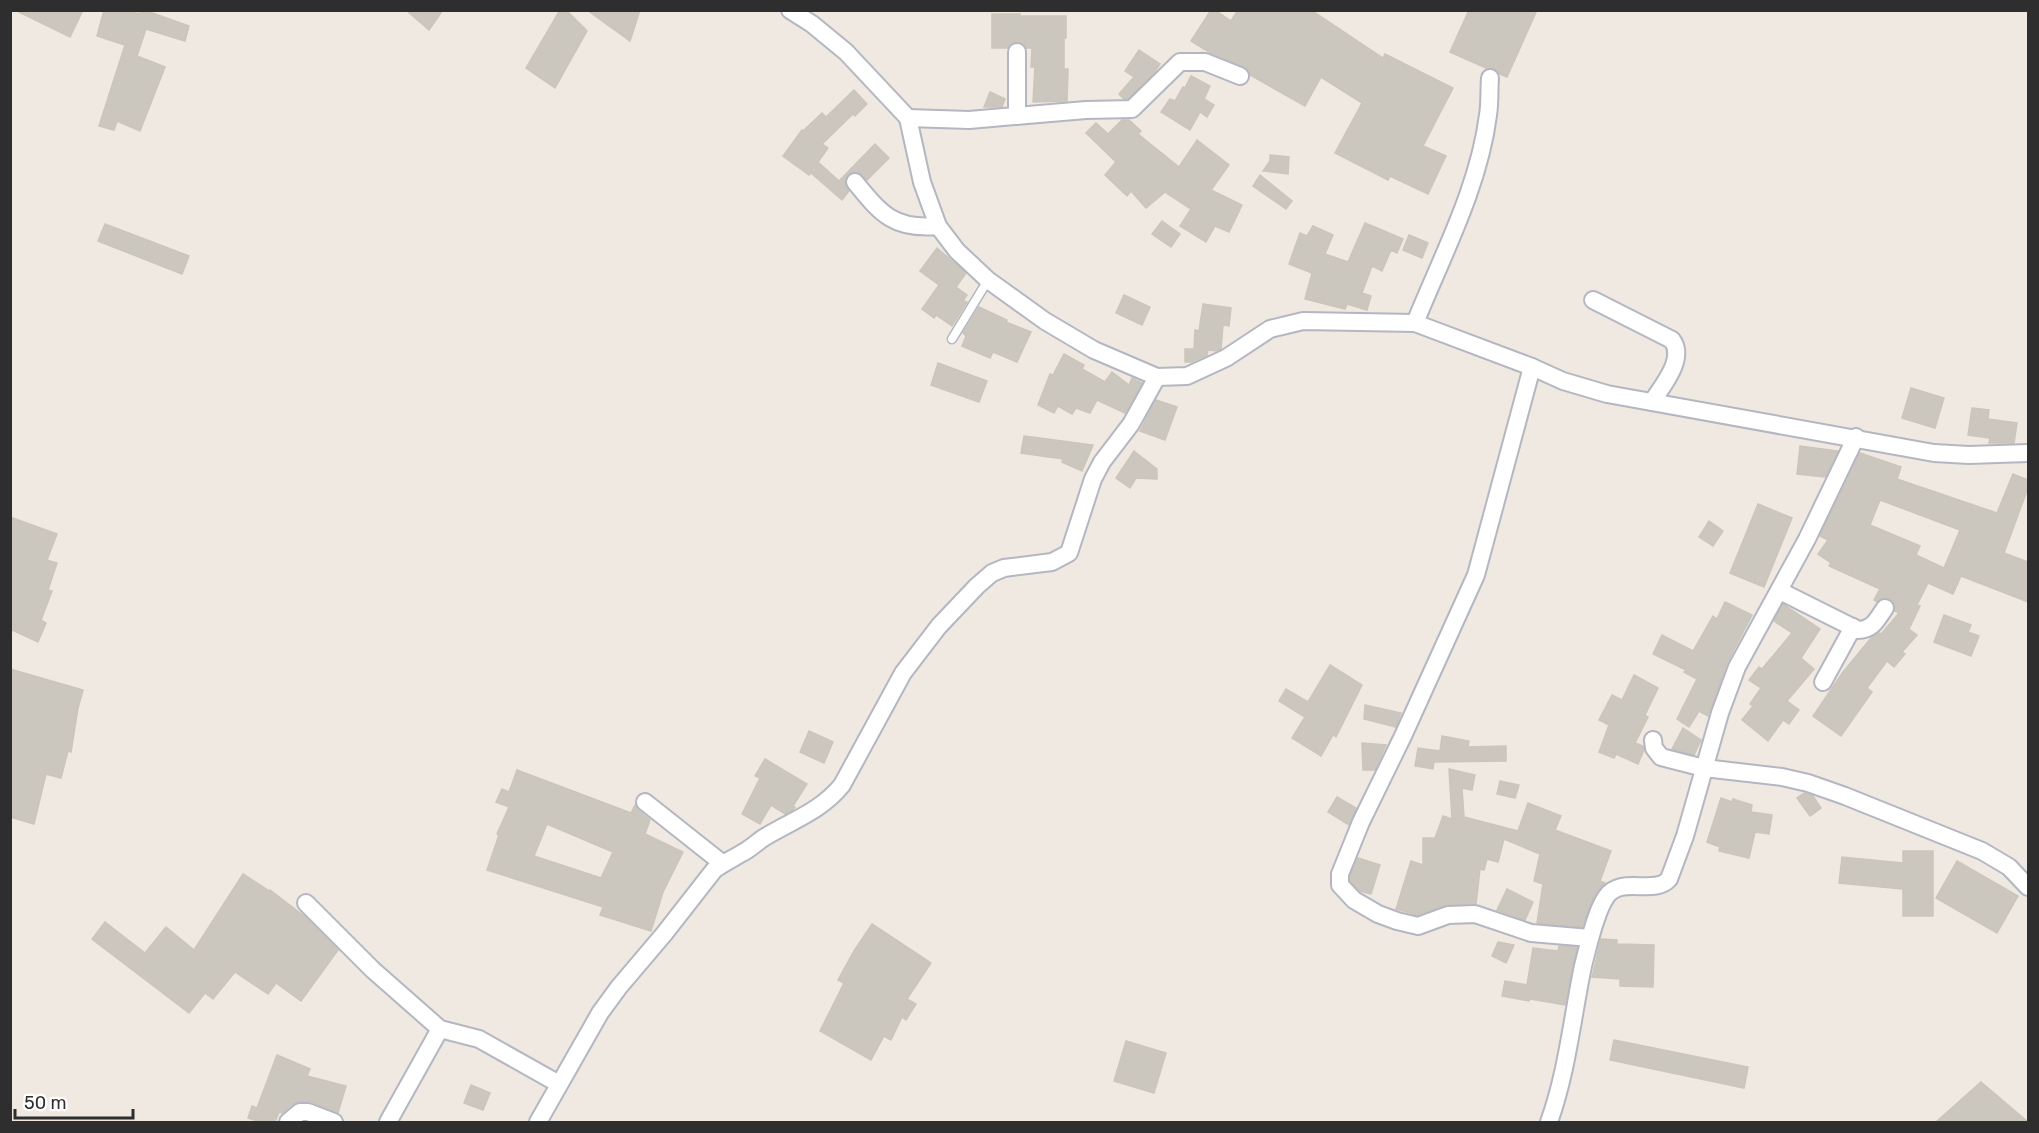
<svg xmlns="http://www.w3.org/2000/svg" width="2039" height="1133" font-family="Rubik,sans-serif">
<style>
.building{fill:#cbc7bf;stroke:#cbc5ba;stroke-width:1.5;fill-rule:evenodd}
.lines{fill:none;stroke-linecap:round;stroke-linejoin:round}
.service-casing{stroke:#b4b7c1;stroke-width:11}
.minor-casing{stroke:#b4b7c1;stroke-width:20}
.service{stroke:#fff;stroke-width:8}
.minor{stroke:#fff;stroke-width:16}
</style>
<rect width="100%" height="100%" fill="#efe9e1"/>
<!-- building -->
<g class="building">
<polygon points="15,10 83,10 70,37"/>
<polygon points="104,10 128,10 139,14 140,10 144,10 189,26 185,41 146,29 137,56 165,67 140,131 117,121 114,130 99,126 125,45 97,36"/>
<polygon points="406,10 443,10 429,30"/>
<polygon points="560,10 566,10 587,31 555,88 526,68"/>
<polygon points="587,10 640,10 630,41"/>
<polygon points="1211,10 1215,10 1231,21 1238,10 1311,10 1383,58 1385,54 1453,88 1423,146 1446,156 1428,194 1390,176 1388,180 1335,153 1362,103 1321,77 1305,106 1250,75 1244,67 1209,52 1191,41"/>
<polygon points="1469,10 1537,10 1507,77 1500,74 1495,69 1486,68 1450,52"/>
<polygon points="992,14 1020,14 1020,16 1066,16 1066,38 1064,38 1064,69 1068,69 1067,101 1033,102 1035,67 1031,67 1032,48 1026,48 1023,43 1016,42 1011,43 1008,48 992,48"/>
<polygon points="1139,50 1160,64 1154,73 1128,99 1124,99 1119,94 1134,77 1125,71"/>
<polygon points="1191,76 1210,86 1204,99 1214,105 1207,117 1200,112 1190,130 1161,112 1170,99 1175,101 1183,87 1185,88"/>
<polygon points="854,90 867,104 855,116 853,114 822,144 828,148 818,162 839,181 875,144 889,158 867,180 858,172 848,174 845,183 849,191 842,200 811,173 809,175 783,156 802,130 803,131 822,113 826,117"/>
<polygon points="990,92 1005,99 1002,107 984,107"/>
<polygon points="1122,120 1129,120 1141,131 1138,134 1179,167 1197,140 1229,165 1211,190 1242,205 1229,232 1215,226 1206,242 1180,226 1191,209 1165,192 1146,208 1131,191 1127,196 1105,175 1116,162 1086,133 1096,123 1108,134"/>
<polygon points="1270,155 1289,157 1288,174 1263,171 1270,161"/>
<polygon points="1260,175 1292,201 1286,209 1253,186"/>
<polygon points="1162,221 1180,234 1171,247 1152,234"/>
<polygon points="1365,223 1403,239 1397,253 1391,250 1382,271 1372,266 1362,293 1371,296 1367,310 1347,304 1345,309 1305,299 1312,273 1289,264 1300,233 1307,236 1313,226 1333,235 1325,254 1348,262"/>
<polygon points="105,224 189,256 182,274 98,241"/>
<polygon points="1409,235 1428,243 1422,258 1403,250"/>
<polygon points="937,248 966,273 956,287 967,295 963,301 967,302 952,326 936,315 934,318 922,309 939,285 920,271"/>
<polygon points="1124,295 1150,307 1142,325 1116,313"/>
<polygon points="1203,304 1231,308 1229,326 1223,325 1221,349 1216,351 1208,350 1207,355 1191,362 1185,362 1185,349 1194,349 1195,330 1199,331"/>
<polygon points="979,307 1007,320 1006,322 1031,332 1017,362 993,352 990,358 962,346 966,336 963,333"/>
<polygon points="1064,354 1084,365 1082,369 1105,382 1112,372 1129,385 1132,378 1142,383 1125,413 1097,400 1090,413 1076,408 1072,414 1058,406 1054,413 1038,405 1050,374 1053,375"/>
<polygon points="938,363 987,381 979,402 931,385"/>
<polygon points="1911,388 1944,398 1935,428 1902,418"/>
<polygon points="1156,400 1177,407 1165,440 1140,431"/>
<polygon points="1972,408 1989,410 1988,419 2017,423 2014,443 1989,443 1990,438 1968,435"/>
<polygon points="1024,436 1032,437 1093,445 1082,471 1062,462 1063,459 1021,453"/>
<polygon points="1800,446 1838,451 1825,477 1797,474"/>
<polygon points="1134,451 1157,469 1157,479 1136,478 1130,488 1116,478"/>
<path d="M1860,453L1901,467L1897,479L1997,513L2013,474L2028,480V488L2004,553L2028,562V602L1961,576L1953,594L1928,583L1917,605L1920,606L1909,629L1917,635L1902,652L1905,654L1894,667L1887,661L1867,688L1872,692L1841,736L1813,716L1843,672L1871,638L1879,633L1881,634L1899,613L1895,611V604L1890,599L1885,598L1877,602L1874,600L1880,589L1829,566L1831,563L1818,554L1828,540L1820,536ZM1880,500L1960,530L1944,568L1916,555L1920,546L1870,525Z"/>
<polygon points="1758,504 1792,518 1764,587 1730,573"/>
<polygon points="10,517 57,534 47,560 57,563 48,590 52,591 41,620 46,623 38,642 10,629"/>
<polygon points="1709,521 1723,531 1713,546 1699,537"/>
<polygon points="1725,602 1752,615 1727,663 1708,716 1699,711 1689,727 1677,719 1697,679 1684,672 1686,670 1653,654 1662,635 1693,651 1713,616 1717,619"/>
<polygon points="1783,604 1820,629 1801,658 1814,669 1787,701 1799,710 1789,724 1783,720 1768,741 1742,720 1753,706 1750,704 1761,688 1749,680 1759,667 1762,669 1792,633 1774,621"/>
<polygon points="1944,615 1971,625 1968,632 1979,636 1971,656 1934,642"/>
<polygon points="1330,665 1362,685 1336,737 1333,735 1321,756 1292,738 1305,717 1279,701 1286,689 1308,702"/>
<polygon points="10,669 83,690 78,708 71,752 68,751 61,778 46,774 34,824 10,817"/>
<polygon points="1634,675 1658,688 1645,715 1648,717 1635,743 1643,746 1644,750 1638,764 1616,754 1614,758 1599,752 1609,725 1599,720 1612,695 1622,700"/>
<polygon points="1365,705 1401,713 1396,727 1364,719"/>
<polygon points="1683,728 1701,740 1694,755 1672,749"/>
<polygon points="809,731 833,742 824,763 800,752"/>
<polygon points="1442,736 1469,741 1468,747 1506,746 1506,761 1434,762 1433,769 1415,766 1418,748 1440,751"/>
<polygon points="1362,743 1386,745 1375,770 1363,770"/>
<polygon points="765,759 807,784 793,806 795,807 793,810 785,814 771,805 760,824 742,814 760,778 755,776"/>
<polygon points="1449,769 1475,775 1472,790 1462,788 1464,817 1518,831 1528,803 1561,816 1555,830 1611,851 1600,881 1605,883 1594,896 1582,927 1537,923 1543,884 1534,881 1540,854 1504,839 1498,862 1487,859 1484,870 1480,869 1476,904 1445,905 1417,915 1396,909 1411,861 1423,865 1423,838 1435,838 1443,816 1452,819"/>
<path d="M517,770L631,813L635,805L638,810L650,820L645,834L683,852L663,892L651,931L600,915L603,907L487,870L499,835L497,834L509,807L496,802L502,789L509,792ZM547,824L613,852L601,878L534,856Z"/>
<polygon points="1500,781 1519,785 1515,798 1497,794"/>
<polygon points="1804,793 1813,796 1821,808 1810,816 1797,798"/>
<polygon points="1337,797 1356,808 1349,825 1328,812"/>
<polygon points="1721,798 1732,802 1733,799 1752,805 1751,812 1772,815 1769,834 1755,832 1749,858 1719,851 1720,847 1707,842"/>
<polygon points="1903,851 1933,851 1933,916 1903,916 1903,889 1839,883 1842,857 1903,863"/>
<polygon points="1358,858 1380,865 1371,894 1360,891 1350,881 1350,876"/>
<polygon points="1957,861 2018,896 1997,933 1936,898"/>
<polygon points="243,874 269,891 270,890 304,916 338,950 301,1001 276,983 268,994 235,972 213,999 205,993 189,1013 92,939 105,922 145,953 166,927 194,950"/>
<polygon points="1507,889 1533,902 1525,920 1497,910"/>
<polygon points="872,924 931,963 907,999 916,1004 906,1020 902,1017 891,1040 884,1036 871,1060 820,1031 844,983 838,980 854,951"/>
<polygon points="1601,939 1617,940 1617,944 1654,945 1653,987 1620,986 1620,979 1592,977"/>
<polygon points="1498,942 1514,945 1506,963 1492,956"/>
<polygon points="1559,946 1577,947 1565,1005 1530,999 1529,1001 1502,996 1505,981 1527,985 1533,948 1558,951"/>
<polygon points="1614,1040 1748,1067 1744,1088 1610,1060"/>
<polygon points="1126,1041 1166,1053 1154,1093 1114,1081"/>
<polygon points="277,1055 310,1069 307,1076 346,1086 338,1113 312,1102 300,1101 293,1104 282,1113 279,1112 275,1122 261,1122 248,1118 252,1106 257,1108"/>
<polygon points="1981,1082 2028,1122 1936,1122"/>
<polygon points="471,1085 490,1093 483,1110 464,1103"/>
</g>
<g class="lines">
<defs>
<polyline id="service" points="952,339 988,280"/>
<g id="minor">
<polyline points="790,10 812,24 846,52 908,118 922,182 938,226 957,251 988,280 1045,321 1094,350 1157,377 1187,376 1226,358 1270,329 1303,321 1415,323 1532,367 1563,381 1607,394 1934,453 1969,455 2028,453"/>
<polyline points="1017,52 1017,116"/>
<polyline points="908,118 969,120 1086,110 1132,109 1180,62 1205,62 1240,76"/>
<path d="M855,182C881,214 894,230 938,226"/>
<path d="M1593,300L1672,340C1686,359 1662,386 1652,402"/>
<path d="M1415,323C1442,256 1479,187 1488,115C1490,103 1489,90 1490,78"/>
<polyline points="1532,367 1476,575 1403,736 1361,822 1340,874 1340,885 1354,900 1378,914 1397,921 1418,926 1448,915 1475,914 1531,933 1590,938"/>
<path d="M1780,591L1858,630C1873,630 1877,619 1885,608"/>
<polyline points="1823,682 1853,627"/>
<polyline points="1653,740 1654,748 1661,757 1704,768 1782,777 1808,783 1845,796 1982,851 2009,867 2028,887"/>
<polyline points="645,802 722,863"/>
<polyline points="306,903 373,970 440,1029 479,1039 559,1084"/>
<polyline points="288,1122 300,1112 308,1112 334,1122"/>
<polyline points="388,1122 440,1029"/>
<path d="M538,1122L600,1013L619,987L664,934L714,870C723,863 732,859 742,853C750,849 757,842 765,837C793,820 821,811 842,785L903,673L939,626L977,586L992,573L1004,568L1052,562L1069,553L1093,479L1102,462L1131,424L1157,377"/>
<path d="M1549,1122C1567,1072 1572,1019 1583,966C1588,947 1595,913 1606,897C1621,875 1654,896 1669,879L1685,836L1720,713L1737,667L1807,539L1856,437"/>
</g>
</defs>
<!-- service casing -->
<use href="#service" class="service-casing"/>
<!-- minor casing -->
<use href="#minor" class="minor-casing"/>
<!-- service -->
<use href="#service" class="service"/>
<!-- minor -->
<use href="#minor" class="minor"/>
</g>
<!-- border -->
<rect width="2039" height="1133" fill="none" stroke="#2e2e2e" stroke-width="24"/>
<!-- scale -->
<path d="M15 1109v9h118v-9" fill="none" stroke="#2e2e2e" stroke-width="3"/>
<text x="24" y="1109" font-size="18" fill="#2e2e2e" stroke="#ffffff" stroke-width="4.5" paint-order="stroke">50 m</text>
</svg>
